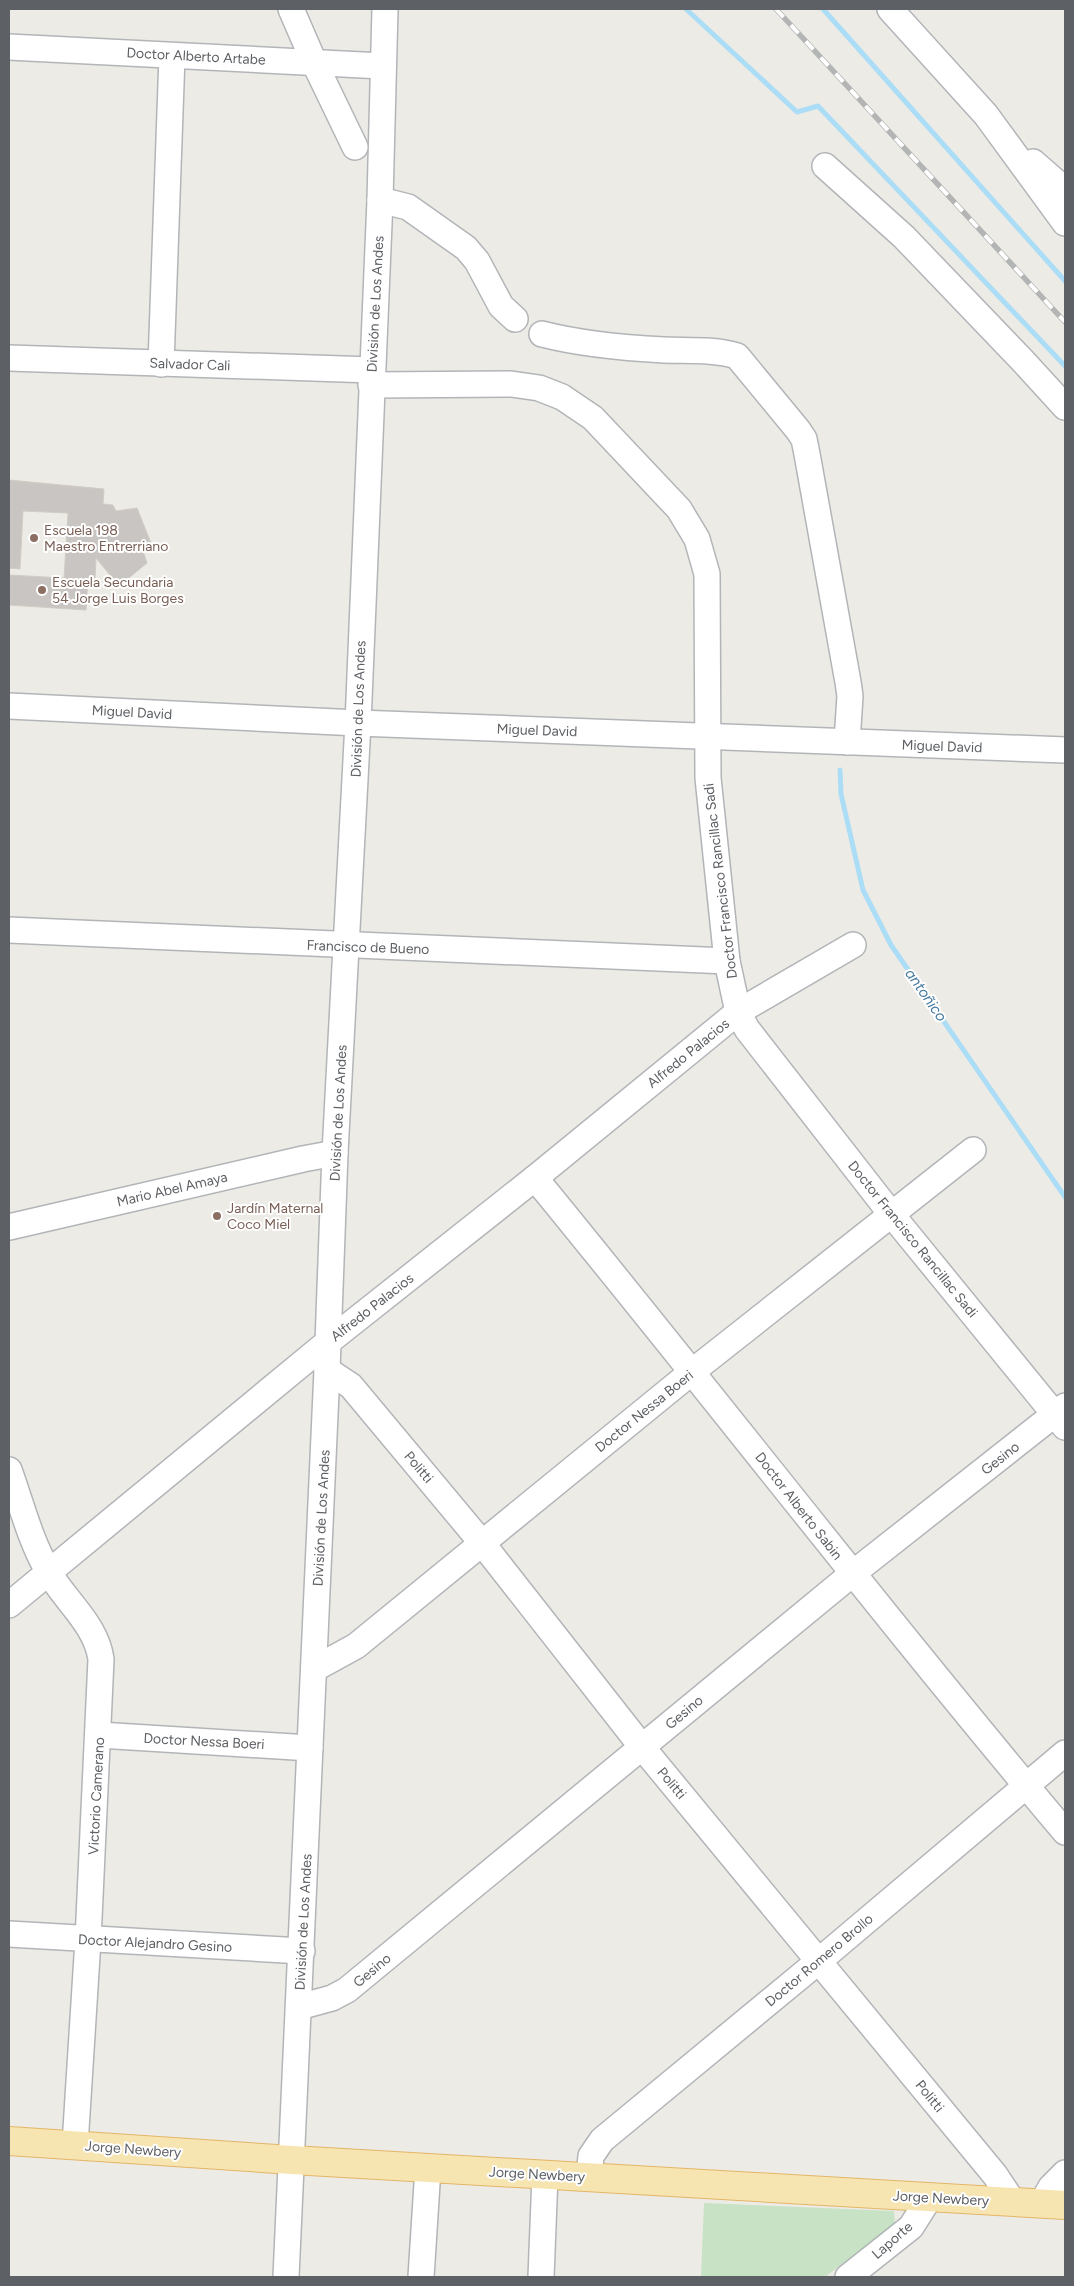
<svg xmlns="http://www.w3.org/2000/svg" width="1074" height="2286" font-family="Figtree,sans-serif">
<style>
.green{fill:#c7e2c4}
.lines{fill:none;stroke-linecap:round;stroke-linejoin:round}
.stream{stroke:#acddf6;stroke-width:5}
.building{fill:#c9c5c2;stroke:#d1ccc4}
.minor-casing{stroke:#b2b5b8;stroke-width:28}
.major-casing{stroke:#e3b568;stroke-width:30}
.minor{stroke:#fff;stroke-width:25}
.major{stroke:#f7e5b1;stroke-width:28}
.rail-casing{stroke:#b3b4b4;stroke-width:5.5}
.rail{stroke:#fff;stroke-width:4;stroke-dasharray:11;stroke-linecap:butt}
.education-dot{fill:#8d6e63;stroke:#fff;stroke-width:2}
.labels{text-anchor:middle;stroke-width:4;stroke-linejoin:round;paint-order:stroke}
.street-label{font-size:14px;fill:#5d6064;stroke:#fff}
.education-label{font-size:14px;fill:#785e54;stroke:#fff;text-anchor:start}
.water-label{font-size:15px;font-style:italic;fill:#477a9e;stroke:#fff}
</style>
<rect width="100%" height="100%" fill="#edebe5"/>
<!-- green -->
<polygon class="green" points="704,2203 894,2211 895,2224 825,2277 701,2277"/>
<g class="lines">
<!-- stream -->
<g class="stream">
<polyline points="686,9 797,112 818,106 1065,366"/>
<polyline points="823,9 1065,281"/>
<polyline points="840,770 841,794 863,890 891,945 1065,1197"/>
</g>
</g>
<!-- building -->
<polygon class="building" points="9,480 104,489 103,504 113,505 116,511 137,508 151,543 141,545 147,563 119,586 96,558 95,580 88,580 86,610 9,605 9,575 64,578 68,513 23,511 20,569 9,568"/>
<g class="lines">
<defs>
<g id="minor">
<polyline points="291,9 314,62 355,147"/>
<polyline points="890,9 986,115 1065,223"/>
<polyline points="9,47 382,66"/>
<polyline points="1033,162 1065,190"/>
<polyline points="825,166 904,237 1022,360 1065,407"/>
<polyline points="380,200 408,207 466,248 477,261 501,306 515,319"/>
<path d="M542,334C581,344 624,348 664,350C688,351 714,349 737,356L798,430L804,439L807,454L848,682L850,696L847,742"/>
<polyline points="9,358 372,370"/>
<polyline points="161,364 172,56"/>
<polyline points="371,385 511,384 539,388 562,397 593,418 679,509 697,539 707,574 708,778 727,961 738,1012 747,1029 892,1215 1065,1427"/>
<polyline points="9,706 358,723 1065,750"/>
<polyline points="9,930 727,961"/>
<path d="M535,1178C713,1395 884,1617 1065,1832"/>
<polyline points="9,1227 303,1159 335,1153"/>
<polyline points="327,1370 351,1386 482,1543 642,1747 995,2175 1013,2202"/>
<path d="M9,1470C21,1503 30,1540 48,1571C65,1601 96,1624 101,1659L88,1940L75,2145"/>
<polyline points="9,1605 328,1342 535,1178 738,1012 853,945"/>
<polyline points="314,1669 356,1646 693,1371 973,1150"/>
<polyline points="99,1735 310,1748"/>
<polyline points="9,1934 302,1951"/>
<polyline points="299,2007 332,1998 347,1990 852,1574 1065,1406"/>
<polyline points="589,2177 591,2156 602,2140 820,1960 1065,1753"/>
<polyline points="1042,2203 1051,2187 1065,2173"/>
<polyline points="286,2277 327,1370 335,1153 358,723 380,200 385,9"/>
<polyline points="421,2277 428,2168"/>
<polyline points="541,2277 545,2175"/>
<polyline points="848,2277 911,2227 930,2197"/>
</g>
<polyline id="major" points="9,2141 292,2160 1065,2205"/>
</defs>
<!-- minor casing -->
<use href="#minor" class="minor-casing"/>
<!-- major casing -->
<use href="#major" class="major-casing"/>
<!-- minor -->
<use href="#minor" class="minor"/>
<!-- major -->
<use href="#major" class="major"/>
<defs>
<polyline id="rail" points="776,9 1065,322"/>
</defs>
<!-- rail casing -->
<use href="#rail" class="rail-casing"/>
<!-- rail -->
<use href="#rail" class="rail"/>
</g>
<!-- markers -->
<g class="education-dot">
<circle cx="34" cy="538" r="5"/>
<circle cx="42" cy="590" r="5"/>
<circle cx="217" cy="1216" r="5"/>
</g>
<g class="labels">
<!-- street labels -->
<g class="street-label">
<text transform="translate(196 56) rotate(3)" y="5">Doctor Alberto Artabe</text>
<text transform="translate(375 304) rotate(-87)" y="5">División de Los Andes</text>
<text transform="translate(190 364) rotate(2)" y="5">Salvador Cali</text>
<text transform="translate(358 709) rotate(-88)" y="5">División de Los Andes</text>
<text transform="translate(132 712) rotate(3)" y="5">Miguel David</text>
<text transform="translate(537 730) rotate(2)" y="5">Miguel David</text>
<text transform="translate(942 746) rotate(2)" y="5">Miguel David</text>
<text transform="translate(720 881) rotate(-97)" y="5">Doctor Francisco Rancillac Sadi</text>
<text transform="translate(368 947) rotate(2)" y="5">Francisco de Bueno</text>
<text transform="translate(688 1053) rotate(-39)" y="5">Alfredo Palacios</text>
<text transform="translate(338 1113) rotate(-87)" y="5">División de Los Andes</text>
<text transform="translate(172 1189) rotate(-13)" y="5">Mario Abel Amaya</text>
<text transform="translate(913 1239) rotate(51)" y="5">Doctor Francisco Rancillac Sadi</text>
<text transform="translate(372 1307) rotate(-38)" y="5">Alfredo Palacios</text>
<text transform="translate(644 1411) rotate(-39)" y="5">Doctor Nessa Boeri</text>
<text transform="translate(1000 1458) rotate(-38)" y="5">Gesino</text>
<text transform="translate(419 1467) rotate(50)" y="5">Politti</text>
<text transform="translate(799 1506) rotate(52)" y="5">Doctor Alberto Sabin</text>
<text transform="translate(321 1518) rotate(-87)" y="5">División de Los Andes</text>
<text transform="translate(684 1712) rotate(-40)" y="5">Gesino</text>
<text transform="translate(204 1741) rotate(3)" y="5">Doctor Nessa Boeri</text>
<text transform="translate(672 1783) rotate(50)" y="5">Politti</text>
<text transform="translate(96 1796) rotate(-87)" y="5">Victorio Camerano</text>
<text transform="translate(303 1922) rotate(-87)" y="5">División de Los Andes</text>
<text transform="translate(155 1943) rotate(3)" y="5">Doctor Alejandro Gesino</text>
<text transform="translate(819 1960) rotate(-40)" y="5">Doctor Romero Brollo</text>
<text transform="translate(372 1970) rotate(-40)" y="5">Gesino</text>
<text transform="translate(930 2096) rotate(51)" y="5">Politti</text>
<text transform="translate(133 2149) rotate(4)" y="5">Jorge Newbery</text>
<text transform="translate(537 2174) rotate(3)" y="5">Jorge Newbery</text>
<text transform="translate(941 2198) rotate(3)" y="5">Jorge Newbery</text>
<text transform="translate(892 2240) rotate(-41)" y="5">Laporte</text>
</g>
<!-- education labels -->
<g class="education-label">
<text x="44" y="535">Escuela 198<tspan x="44" dy="16">Maestro Entrerriano</tspan></text>
<text x="52" y="587">Escuela Secundaria<tspan x="52" dy="16">54 Jorge Luis Borges</tspan></text>
<text x="227" y="1213">Jardín Maternal<tspan x="227" dy="16">Coco Miel</tspan></text>
</g>
<!-- water labels -->
<g class="water-label">
<text transform="translate(926 995) rotate(55)" y="5">antoñico</text>
</g>
</g>
<!-- border -->
<rect width="1074" height="2286" fill="none" stroke="#5d6064" stroke-width="20"/>
</svg>
